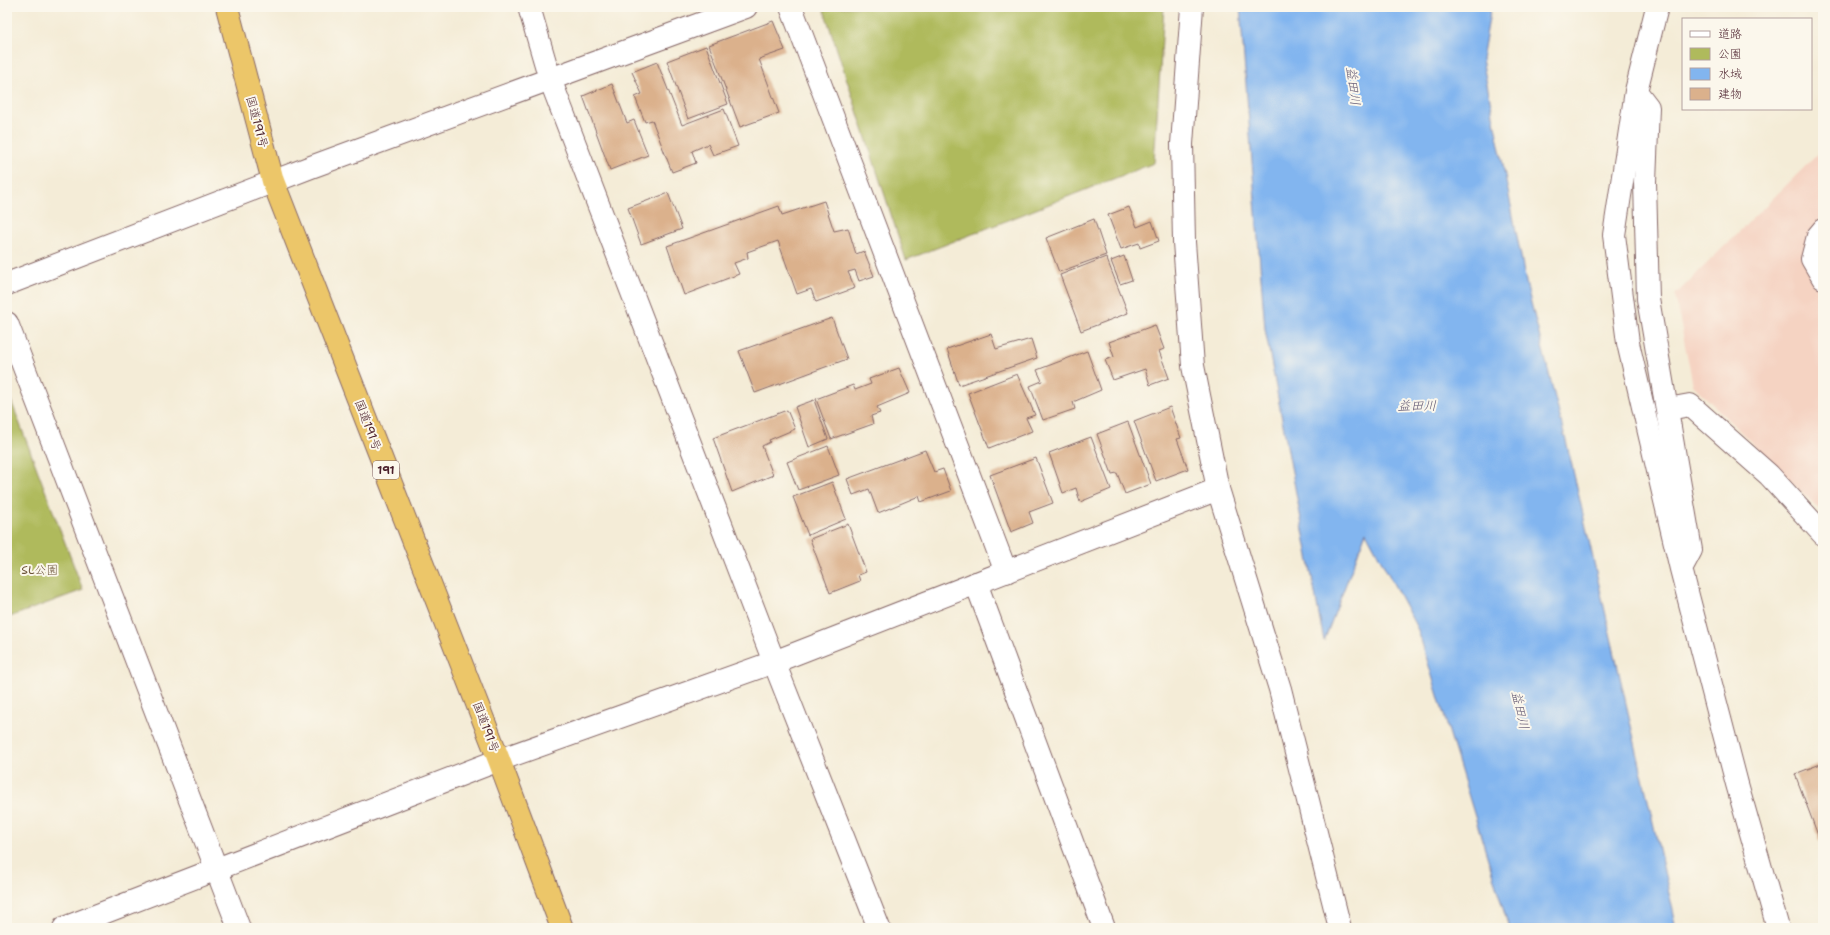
<svg xmlns="http://www.w3.org/2000/svg" width="1830" height="935" font-family="'Shantell Sans','Klee One',sans-serif">
<style>
.built{fill:#f5d3c2}
.green{fill:#afba5c;stroke:#7c6c44}
.water{fill:#82b5ef;stroke:#666a8d}
.building{fill:#dbb18c}
.lines{fill:none;stroke-linecap:round;stroke-linejoin:round}
.minor-casing{stroke:#866767;stroke-width:24}
.highway-casing{stroke:#866767;stroke-width:24}
.minor{stroke:#fff;stroke-width:22}
.highway{stroke:#ecc669;stroke-width:22}
.labels{text-anchor:middle;stroke-width:4;stroke-linejoin:round;paint-order:stroke}
.shield{fill:#fbf7ec;stroke:#7f6065;stroke-width:1}
.shield-label{font-size:11px;font-weight:bold;fill:#4a1f2b}
.street-label{font-size:12px;fill:#4a1f2b;stroke:#fbf7ec}
.park-label{font-size:12px;fill:#6d553c;stroke:#fbf7ec}
.water-label{font-size:13px;font-style:italic;fill:#5e5470;stroke:#fbf7ec}
</style>
<rect width="100%" height="100%" fill="#fbf7ec"/>
<filter id="ink" filterUnits="userSpaceOnUse"><feTurbulence type="fractalNoise" baseFrequency=".025" numOctaves="2"/><feDisplacementMap in="SourceGraphic" scale="8" xChannelSelector="R" yChannelSelector="G"/><feConvolveMatrix kernelMatrix="1 2 1 2 8 2 1 2 1" color-interpolation-filters="sRGB"/></filter>
<filter id="wash" filterUnits="userSpaceOnUse"><feTurbulence type="fractalNoise" baseFrequency=".012" numOctaves="4" result="noise"/><feDisplacementMap in="SourceGraphic" scale="16" xChannelSelector="R" yChannelSelector="G"/><feGaussianBlur stdDeviation="0.9" result="paint"/><feColorMatrix in="noise" values="0 0 0 0 0 0 0 0 0 0 0 0 0 0 0 0 0 1.4 0 .05"/><feComposite in="paint" operator="in"/></filter>
<g filter="url(#wash)">
<rect width="100%" height="100%" fill="#f4ecd7"/>
<!-- built -->
<polygon class="built" points="1823,149 1823,513 1693,385 1675,295"/>
<!-- green -->
<g class="green">
<polygon points="823,7 1164,7 1154,163 906,260"/>
<polygon points="7,390 83,590 7,618"/>
</g>
<!-- water -->
<polygon class="water" points="1240,7 1491,7 1482,59 1527,287 1570,457 1677,928 1509,928 1418,630 1366,532 1324,641 1265,329"/>
<g id="blocks">
<!-- building -->
<g class="building">
<polygon points="773,21 785,50 759,59 779,113 740,127 709,45"/>
<polygon points="706,46 728,104 688,119 667,61"/>
<polygon points="657,62 682,125 724,109 738,146 713,155 708,144 692,151 696,163 672,172 652,120 645,122 635,97 642,94 632,72"/>
<polygon points="612,84 627,123 634,120 648,155 610,170 583,96"/>
<polygon points="668,193 682,229 641,244 628,208"/>
<polygon points="824,201 834,231 848,228 856,254 864,251 874,276 859,281 855,270 848,272 855,288 816,302 811,289 797,294 778,241 747,252 748,258 734,263 739,274 684,295 667,246 779,206 782,215"/>
<polygon points="1129,207 1137,227 1152,221 1159,241 1140,248 1139,243 1121,249 1108,215"/>
<polygon points="1094,219 1106,255 1059,272 1046,238"/>
<polygon points="1124,256 1132,280 1120,284 1111,261"/>
<polygon points="1106,257 1128,313 1081,331 1060,275"/>
<polygon points="832,318 847,359 755,393 739,351"/>
<polygon points="1155,325 1164,349 1159,351 1169,378 1150,385 1145,369 1113,380 1105,360 1114,357 1109,342"/>
<polygon points="991,334 996,349 1031,339 1037,358 959,385 947,349"/>
<polygon points="1087,351 1101,390 1073,402 1075,409 1043,420 1030,386 1042,381 1037,370"/>
<polygon points="899,368 910,393 877,407 880,413 871,416 873,424 831,439 816,399 853,385 855,390 871,384 869,379"/>
<polygon points="1017,374 1035,415 1026,418 1032,431 989,448 968,393"/>
<polygon points="814,400 828,439 809,447 795,407"/>
<polygon points="1170,407 1181,438 1177,439 1188,469 1156,481 1134,421"/>
<polygon points="787,410 795,429 769,440 770,442 762,446 773,475 732,492 713,438"/>
<polygon points="1128,422 1151,484 1125,494 1117,473 1112,474 1097,434"/>
<polygon points="1091,437 1111,489 1080,502 1076,488 1063,493 1049,453"/>
<polygon points="828,446 839,475 798,490 787,462"/>
<polygon points="925,450 934,472 943,469 951,491 921,502 919,496 878,513 869,489 853,495 847,479"/>
<polygon points="1036,458 1053,503 1029,512 1033,523 1011,532 990,475"/>
<polygon points="832,482 846,519 808,535 793,497"/>
<polygon points="848,524 866,572 858,575 860,581 830,593 810,539"/>
<polygon points="1823,763 1823,846 1822,846 1795,774"/>
</g>
</g>
</g>
<g filter="url(#ink)">
<use href="#blocks" fill-opacity="0" stroke="#866767" stroke-width="1"/>
<g class="lines">
<defs>
<g id="minor">
<polyline points="529,7 550,79 774,662 879,928"/>
<polyline points="791,7 1006,572"/>
<polyline points="1192,7 1182,144 1184,242 1193,366 1218,489 1280,689 1340,928"/>
<polyline points="1657,7 1636,91 1614,235 1628,343 1681,569 1737,784 1778,928"/>
<polyline points="1638,94 1648,107 1645,182 1648,299 1691,550 1683,565"/>
<polyline points="1823,230 1818,236 1812,259 1823,278"/>
<polyline points="7,284 311,167 746,7"/>
<polyline points="7,323 239,928"/>
<polyline points="1668,409 1690,405 1769,475 1823,534"/>
<polyline points="976,583 1104,928"/>
<polyline points="64,928 499,760 774,662 1218,489"/>
</g>
<polyline id="highway" points="227,7 273,181 499,760 562,928"/>
</defs>
<!-- minor casing -->
<use href="#minor" class="minor-casing"/>
<!-- highway casing -->
<use href="#highway" class="highway-casing"/>
<!-- minor -->
<use href="#minor" class="minor"/>
<!-- highway -->
<use href="#highway" class="highway"/>
</g>
</g>
<g class="labels">
<!-- shield labels -->
<rect class="shield" x="373" y="461" width="26" height="18" rx="3"/>
<g class="shield-label">
<text x="386" y="474">191</text>
</g>
<!-- street labels -->
<g class="street-label">
<text transform="translate(257 122) rotate(75)" y="4">国道191号</text>
<text transform="translate(368 425) rotate(69)" y="4">国道191号</text>
<text transform="translate(486 727) rotate(69)" y="4">国道191号</text>
</g>
<!-- park labels -->
<g class="park-label">
<text x="40" y="574">SL公園</text>
</g>
<!-- water labels -->
<g class="water-label">
<text transform="translate(1354 86) rotate(83)" y="5">益田川</text>
<text x="1417" y="410">益田川</text>
<text transform="translate(1521 710) rotate(78)" y="5">益田川</text>
</g>
</g>
<!-- margin -->
<rect width="1830" height="935" fill="none" stroke="#fbf7ec" stroke-width="24"/>
<!-- legend -->
<rect x="1682" y="18" width="130" height="92" fill="#fbf7ec" stroke="#b4a19f"/>
<rect x="1690" y="31" width="20" height="6" fill="#ffffff" stroke="#b4a19f"/>
<text x="1718" y="38" font-size="12" fill="#4a1f2b">道路</text>
<rect x="1690" y="48" width="20" height="12" fill="#afba5c" stroke="#b4a19f"/>
<text x="1718" y="58" font-size="12" fill="#4a1f2b">公園</text>
<rect x="1690" y="68" width="20" height="12" fill="#82b5ef" stroke="#b4a19f"/>
<text x="1718" y="78" font-size="12" fill="#4a1f2b">水域</text>
<rect x="1690" y="88" width="20" height="12" fill="#dbb18c" stroke="#b4a19f"/>
<text x="1718" y="98" font-size="12" fill="#4a1f2b">建物</text>
</svg>
